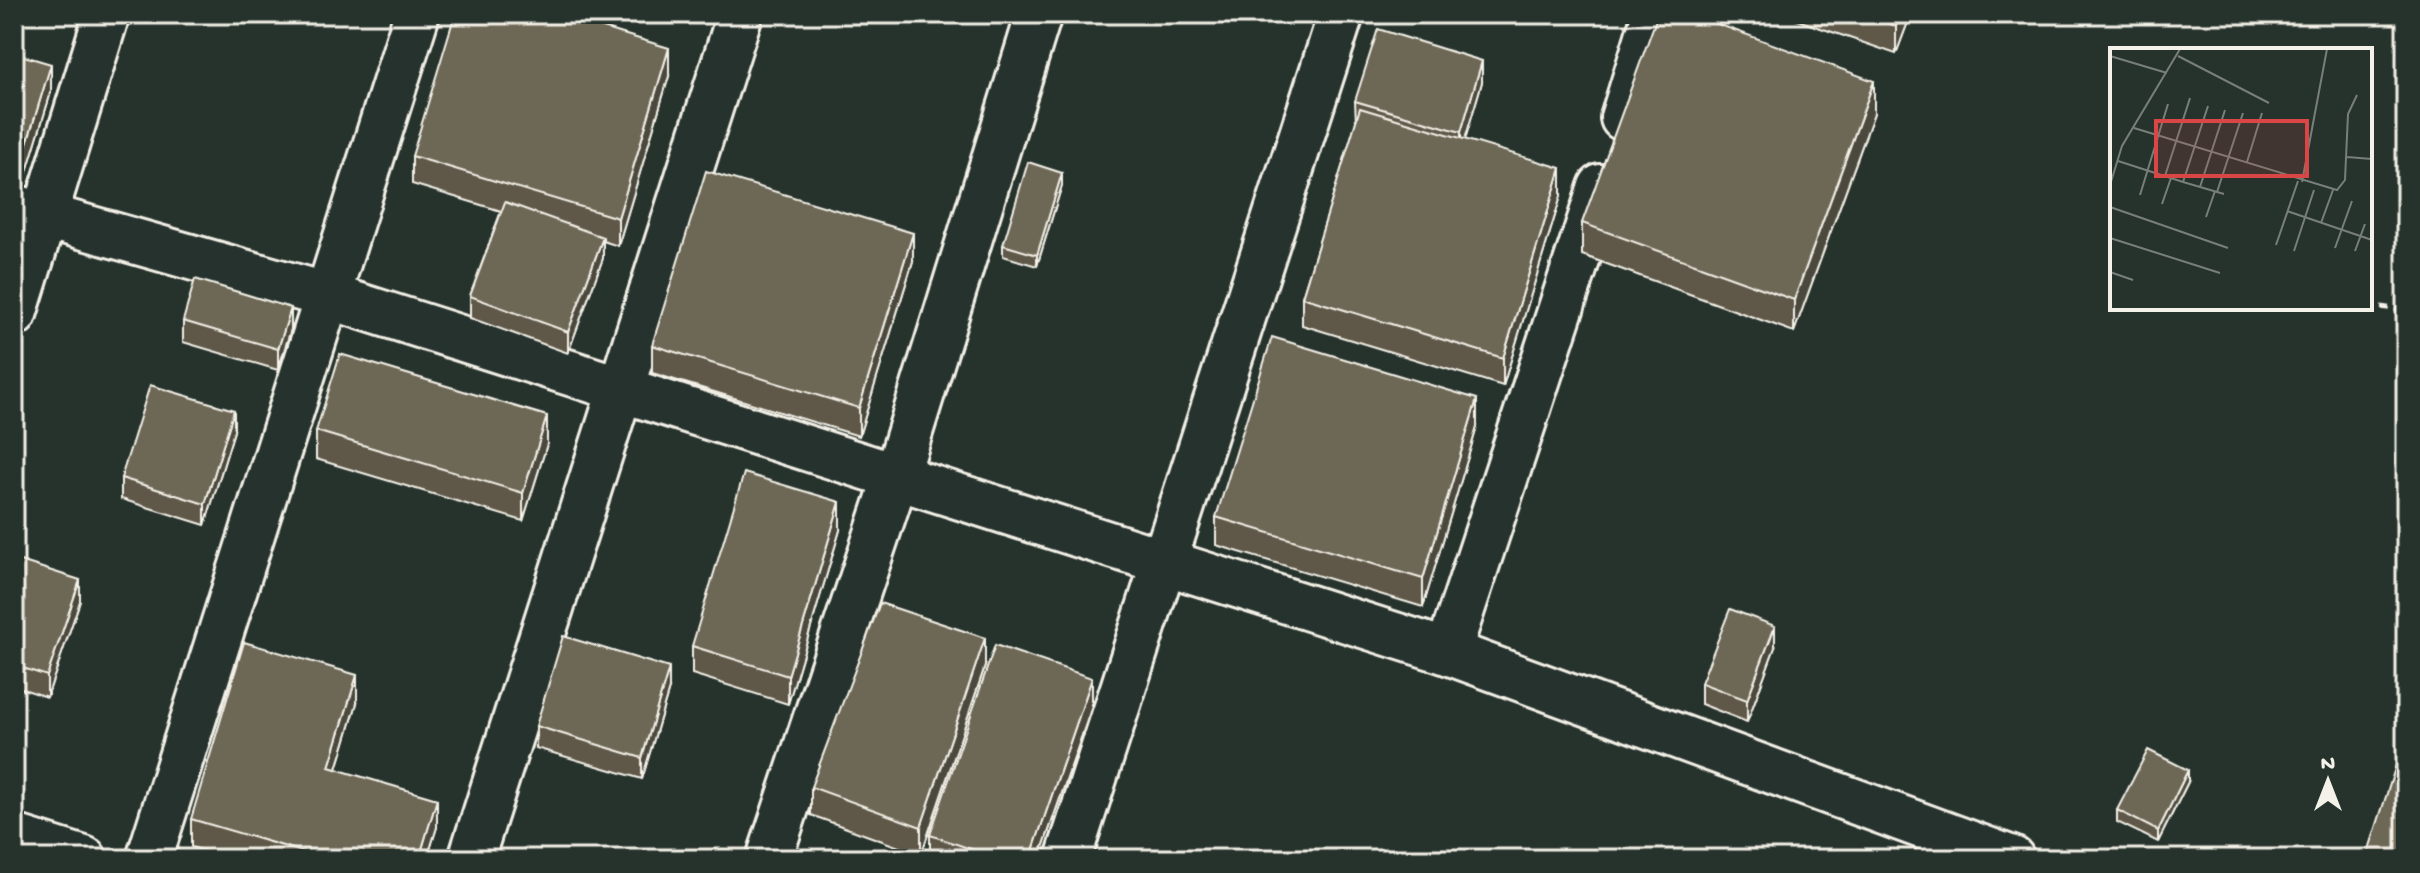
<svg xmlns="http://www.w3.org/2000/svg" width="2420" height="873" font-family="'Gochi Hand',sans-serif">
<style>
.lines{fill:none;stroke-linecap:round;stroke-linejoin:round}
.minor-casing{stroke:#f4f1e8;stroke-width:50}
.path{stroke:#f4f1e8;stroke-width:5;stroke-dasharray:8 6;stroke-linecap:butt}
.minor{stroke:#26332d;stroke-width:44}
.wall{fill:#5e594a;stroke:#f4f1e8;stroke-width:2}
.shaded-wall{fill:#4c483c;stroke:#f4f1e8;stroke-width:2}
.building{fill:#6d6756;stroke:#f4f1e8;stroke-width:2}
.inset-road{fill:none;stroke:#787f78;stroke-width:2}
.view{fill:#da4645;fill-opacity:0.15;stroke:#da4645;stroke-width:4}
.inset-edge{fill:none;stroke:#f4f1e8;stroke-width:4}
</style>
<rect width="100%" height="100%" fill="#26332d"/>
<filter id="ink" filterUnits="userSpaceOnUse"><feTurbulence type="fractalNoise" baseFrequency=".0125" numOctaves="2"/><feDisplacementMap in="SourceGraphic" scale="16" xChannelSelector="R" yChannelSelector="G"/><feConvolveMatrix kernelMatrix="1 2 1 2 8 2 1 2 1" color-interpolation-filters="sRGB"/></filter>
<g filter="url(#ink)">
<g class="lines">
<defs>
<g id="minor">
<polyline points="1623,118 1655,14"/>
<polyline points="14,207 325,295 1448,652 2012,859"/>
<polyline points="14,314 107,14"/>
<polyline points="1448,652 1601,187"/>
<polyline points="14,837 84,859"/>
<polyline points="149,859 417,14"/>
<polyline points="471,859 740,14"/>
<polyline points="769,859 896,477 1039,14"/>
<polyline points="1068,859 1341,14"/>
</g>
</defs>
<!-- minor casing -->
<use href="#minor" class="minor-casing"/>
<!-- path -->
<polyline class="path" points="2381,307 2406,311"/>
<!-- minor -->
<use href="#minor" class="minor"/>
</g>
<!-- wall -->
<g class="wall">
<polygon points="1448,14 1475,14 1472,22"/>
<polygon points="1780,14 1911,14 1896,54"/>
<polygon points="14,53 51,92 24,181 14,178"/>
<polygon points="669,76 618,246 603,241 603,258 568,353 470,318 470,296 501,211 412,184 412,156"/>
<polygon points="1482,82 1465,139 1561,196 1503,386 1302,325 1302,297 1356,122 1355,101"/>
<polygon points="1874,113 1794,332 1582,255 1582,223"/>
<polygon points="1062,185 1037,266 1003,256 1003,245"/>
<polygon points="913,261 859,436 652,373 652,345"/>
<polygon points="183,321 291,329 278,370 183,342"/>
<polygon points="1477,427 1423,607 1216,545 1216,517"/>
<polygon points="234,431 205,525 121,499 121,478"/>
<polygon points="316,431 547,444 523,521 316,459"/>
<polygon points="840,530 788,704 692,674 692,646"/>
<polygon points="14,559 80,601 47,697 14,686"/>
<polygon points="1775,647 1747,722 1701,704 1701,683"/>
<polygon points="985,666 921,855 811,815 811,787"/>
<polygon points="669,689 642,779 536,748 536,726"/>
<polygon points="357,703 337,769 437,827 427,859 232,859 191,847 191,819"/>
<polygon points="1092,706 1039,859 930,859 930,835"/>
<polygon points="2188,782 2158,842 2117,822 2117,810"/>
</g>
<!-- shaded-wall -->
<g class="shaded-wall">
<polygon points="1901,14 1911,14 1896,54 1896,26"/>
<polygon points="669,48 669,76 618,246 618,218"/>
<polygon points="1482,61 1482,82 1461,153 1461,132"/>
<polygon points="51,64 51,92 24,181 24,153"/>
<polygon points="1874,81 1874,113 1794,332 1794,300"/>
<polygon points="1561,168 1561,196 1503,386 1503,358"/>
<polygon points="1062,173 1062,185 1037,266 1037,255"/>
<polygon points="913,233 913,261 859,436 859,408"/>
<polygon points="603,237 603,258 568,353 568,332"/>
<polygon points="291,308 291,329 278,370 278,349"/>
<polygon points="1477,399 1477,427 1423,607 1423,579"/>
<polygon points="234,410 234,431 205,525 205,504"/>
<polygon points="547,416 547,444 523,521 523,493"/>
<polygon points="840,502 840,530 788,704 788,676"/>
<polygon points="80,580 80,601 47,697 47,676"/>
<polygon points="1775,626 1775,647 1747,722 1747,700"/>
<polygon points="985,638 985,666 921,855 921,827"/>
<polygon points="669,668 669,689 642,779 642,758"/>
<polygon points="357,675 357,703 329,795 329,767"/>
<polygon points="1092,678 1092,706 1039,859 1030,859"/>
<polygon points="2188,770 2188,782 2158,842 2158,831"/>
<polygon points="437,799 437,827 427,859 419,859"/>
</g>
<!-- building -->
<g class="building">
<polygon points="455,14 557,14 669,48 618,218 412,156"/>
<polygon points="1658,14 1690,14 1874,81 1794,300 1582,223"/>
<polygon points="1862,14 1901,14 1896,26"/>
<polygon points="1378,29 1482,61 1461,132 1355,101"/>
<polygon points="14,53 51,64 24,153 14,150"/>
<polygon points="1360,108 1561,168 1503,358 1302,297"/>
<polygon points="1028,162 1062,173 1037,255 1003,245"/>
<polygon points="706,171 913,233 859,408 652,345"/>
<polygon points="505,202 603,237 568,332 470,296"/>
<polygon points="195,279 291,308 278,349 183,321"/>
<polygon points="1272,337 1477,399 1423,579 1216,517"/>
<polygon points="340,354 547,416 523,493 316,431"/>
<polygon points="150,385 234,410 205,504 121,478"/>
<polygon points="744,473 840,502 788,676 692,646"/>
<polygon points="14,559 80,580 47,676 14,665"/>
<polygon points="880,603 985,638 921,827 811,787"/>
<polygon points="1730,609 1775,626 1747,700 1701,683"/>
<polygon points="563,636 669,668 642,758 536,726"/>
<polygon points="244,642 357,675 329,767 437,799 419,859 327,859 191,819"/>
<polygon points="995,645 1092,678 1030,859 1000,859 930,835"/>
<polygon points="2406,734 2406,859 2366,859"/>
<polygon points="2148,750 2188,770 2158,831 2117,810"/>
<polygon points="1307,853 1355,859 1306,859"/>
<polygon points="1085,854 1101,859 1083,859"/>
</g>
</g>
<!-- overview -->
<g transform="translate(2110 48)">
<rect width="262" height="262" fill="#26332d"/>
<path class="inset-road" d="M0,8L57,25M68,8L159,55M24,80L227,142L235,132L238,66L247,47M237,109L262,111M8,113L73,134L98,58M137,114L152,65M55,128L80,50M73,134L114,146M192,134L217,1M0,137L12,98L70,1M90,139L115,62M107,144L133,65M30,147L58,56M52,156L61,130M0,159L118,200M177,163L262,192M96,169L105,143M211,175L223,142M0,190L110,225M166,197L188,133M225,200L242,153M184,203L204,142M245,203L255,176M0,224L23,232"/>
<path class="view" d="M46,73H197V128H46Z"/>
<rect width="262" height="262" class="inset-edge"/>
</g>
<!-- margin -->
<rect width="2420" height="873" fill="none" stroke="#26332d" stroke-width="48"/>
<rect x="24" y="24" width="2372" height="825" fill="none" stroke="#f4f1e8" stroke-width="3" filter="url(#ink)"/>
<!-- north arrow -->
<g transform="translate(2328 781)" stroke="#26332d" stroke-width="6" paint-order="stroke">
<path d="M0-6L14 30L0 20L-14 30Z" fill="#f4f1e8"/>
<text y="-12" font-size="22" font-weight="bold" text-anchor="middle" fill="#f4f1e8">N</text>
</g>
</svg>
